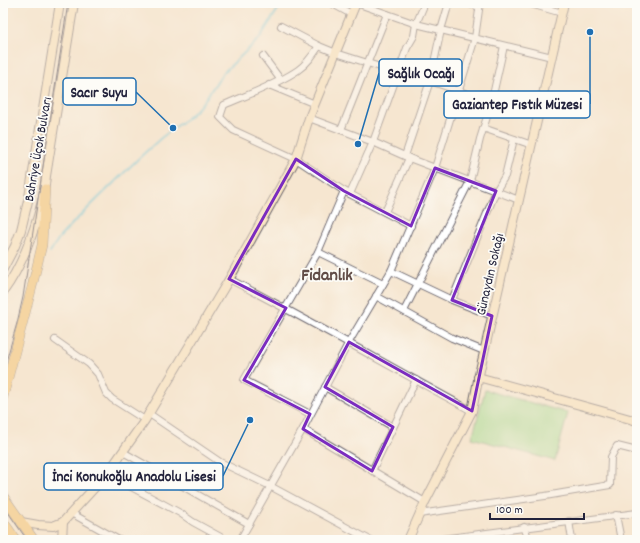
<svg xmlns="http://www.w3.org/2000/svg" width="640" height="543" font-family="Dekko,sans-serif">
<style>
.pitch{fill:#9edd93;stroke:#608067}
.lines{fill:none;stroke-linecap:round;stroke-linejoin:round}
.stream{stroke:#5fc4dc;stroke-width:2}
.street-casing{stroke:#6c676f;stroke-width:8}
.secondary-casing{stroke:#6c676f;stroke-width:10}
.primary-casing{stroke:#6c676f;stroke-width:10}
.street{stroke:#fff;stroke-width:6}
.secondary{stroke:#fbe6c3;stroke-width:8}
.primary{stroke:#f4c16a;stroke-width:9}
.tram{stroke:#22223b;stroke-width:1}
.marked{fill:none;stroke:#7b2cbf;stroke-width:3;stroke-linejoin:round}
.labels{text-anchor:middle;stroke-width:3.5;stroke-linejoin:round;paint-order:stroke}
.street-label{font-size:14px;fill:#22223b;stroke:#fdfcf7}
.district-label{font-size:18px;font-weight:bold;fill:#624d48;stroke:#fdfcf7}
.leader{fill:none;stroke:#1f6fb2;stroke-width:1.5}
.callout-dot{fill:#1f6fb2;stroke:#fdfcf7;stroke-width:1.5}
.callout{fill:#fdfcf7;stroke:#1f6fb2;stroke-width:1.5}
.callout-label{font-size:15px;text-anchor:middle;font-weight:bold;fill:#22223b}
</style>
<rect width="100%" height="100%" fill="#fdfcf7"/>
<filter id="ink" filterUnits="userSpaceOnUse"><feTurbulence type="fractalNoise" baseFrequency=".025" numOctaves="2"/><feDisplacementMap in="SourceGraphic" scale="8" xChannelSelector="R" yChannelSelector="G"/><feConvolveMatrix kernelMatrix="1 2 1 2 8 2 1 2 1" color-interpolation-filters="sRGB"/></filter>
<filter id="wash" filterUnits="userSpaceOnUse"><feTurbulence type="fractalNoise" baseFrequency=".012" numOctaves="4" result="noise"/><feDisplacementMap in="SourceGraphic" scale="16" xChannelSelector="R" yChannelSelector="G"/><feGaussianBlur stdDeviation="0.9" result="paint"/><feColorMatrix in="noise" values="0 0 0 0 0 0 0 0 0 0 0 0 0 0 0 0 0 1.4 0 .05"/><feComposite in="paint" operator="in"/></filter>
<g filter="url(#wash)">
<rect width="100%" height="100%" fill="#f6e6d0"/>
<!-- pitch -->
<polygon class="pitch" points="485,390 568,413 555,461 472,438"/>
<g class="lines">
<!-- stream -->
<polyline class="stream" points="50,252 59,238 72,224 139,158 161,138 186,119 198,108 206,98 222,74 259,39 282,3"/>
</g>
</g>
<g filter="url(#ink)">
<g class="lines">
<defs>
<g id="street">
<polyline points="331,3 351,14"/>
<polyline points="356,3 416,24 552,57"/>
<polyline points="466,3 479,7"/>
<polyline points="527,3 562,13"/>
<polyline points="281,26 319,46 336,53 399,73 430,81 491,102"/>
<path d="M319,46C313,55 307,64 298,70C278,84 247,95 224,105L220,117L233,130L296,159L344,191L411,226"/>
<polyline points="263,56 280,79"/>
<polyline points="269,85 315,104"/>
<polyline points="309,118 373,142 409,158 519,200"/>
<polyline points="483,128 532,145"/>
<polyline points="341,130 387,14"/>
<polyline points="405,156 430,81 441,30 449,3"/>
<polyline points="350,194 373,142 407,48 414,36 416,24 425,3"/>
<polyline points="385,212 409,158"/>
<polyline points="318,252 383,284"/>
<polyline points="391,271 452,300 492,316"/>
<path d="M229,279C311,321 391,367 472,411"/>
<polyline points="376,296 452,338 484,351"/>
<polyline points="452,300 496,191 505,176 514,139"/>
<polyline points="404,311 470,181 480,139 491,104 504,46"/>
<polyline points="55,340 89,364 98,374 106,393 112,399 145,420"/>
<polyline points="325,387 393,427"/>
<polyline points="148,413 220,462 270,486 370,540"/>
<polyline points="310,414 244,380 318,252 344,191"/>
<polyline points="303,429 425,502"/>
<polyline points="123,452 249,524"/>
<polyline points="372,471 416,380"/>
<polyline points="107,474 180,513 193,522 226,540"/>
<polyline points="71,513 119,540"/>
<polyline points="419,514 545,496 610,485 611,457 617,446 637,451"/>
<polyline points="616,515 621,540"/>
<polyline points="569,521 572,540"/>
<polyline points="524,527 529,540"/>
<polyline points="240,540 303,429 349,342 391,271 435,168 475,38 480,3"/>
<polyline points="434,540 637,513"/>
</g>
<g id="secondary">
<polyline points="3,269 15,246 21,230 29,197 60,3"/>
<path d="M3,292C20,269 30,243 38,216C42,202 45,190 46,176L74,3"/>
<polyline points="478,377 598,410 637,421"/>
<polyline points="21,522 38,525 53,526 63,522 107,474 145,420 231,276 296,159 309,118 356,3"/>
<polyline points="62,540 63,522"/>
<polyline points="408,540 425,502 472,411 480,370 564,3"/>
</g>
<g id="primary">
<polyline points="3,397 32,287 42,245 45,189"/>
<polyline points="3,496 34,540"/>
<polyline points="3,521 16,540"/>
</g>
</defs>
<!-- street casing -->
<use href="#street" class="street-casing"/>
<!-- secondary casing -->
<use href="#secondary" class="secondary-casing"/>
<!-- primary casing -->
<use href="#primary" class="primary-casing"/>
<!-- street -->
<use href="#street" class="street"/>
<!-- secondary -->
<use href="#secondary" class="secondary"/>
<!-- primary -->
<use href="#primary" class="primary"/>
<!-- tram -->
<g class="tram">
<polyline points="3,372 17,323 23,297 68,3"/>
<polyline points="3,505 27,540"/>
</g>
</g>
</g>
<!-- marked area -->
<path d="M0 0H640V543H0ZM296,159L344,191L411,226L435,168L496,191L452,300L492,316L472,411L349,342L325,387L393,427L372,471L303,429L310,414L244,380L286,308L229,279Z" fill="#f6e6d0" fill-opacity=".55" fill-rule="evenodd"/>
<path class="marked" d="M296,159L344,191L411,226L435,168L496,191L452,300L492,316L472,411L349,342L325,387L393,427L372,471L303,429L310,414L244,380L286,308L229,279Z"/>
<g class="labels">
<!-- street labels -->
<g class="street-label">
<text transform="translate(37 149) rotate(-80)" y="5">Bahriye Üçok Bulvarı</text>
<text transform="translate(489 274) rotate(-77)" y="5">Günaydın Sokağı</text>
</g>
<!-- district labels -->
<g class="district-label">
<text x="327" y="280">Fidanlık</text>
</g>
</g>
<!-- callouts -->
<path class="leader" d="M358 144L379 73M173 128L136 92M590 32L590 104M250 420L223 476"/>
<g class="callout-dot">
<circle cx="358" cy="144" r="4"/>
<circle cx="173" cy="128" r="4"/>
<circle cx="590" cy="32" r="4"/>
<circle cx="250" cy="420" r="4"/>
</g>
<g class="callout">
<rect x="379" y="59" width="83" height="27" rx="4"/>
<rect x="63" y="78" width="73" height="27" rx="4"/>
<rect x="444" y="91" width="146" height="27" rx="4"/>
<rect x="44" y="463" width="179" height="27" rx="4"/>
</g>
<g class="callout-label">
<text x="421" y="78">Sağlık Ocağı</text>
<text x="99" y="97">Sacır Suyu</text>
<text x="517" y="109">Gaziantep Fıstık Müzesi</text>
<text x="134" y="481">İnci Konukoğlu Anadolu Lisesi</text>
</g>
<!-- margin -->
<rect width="640" height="543" fill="none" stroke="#fdfcf7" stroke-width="16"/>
<!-- scale -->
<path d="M490 513v6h94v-6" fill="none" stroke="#22223b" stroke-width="2"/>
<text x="496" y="513" font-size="12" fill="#22223b" stroke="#fdfcf7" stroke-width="3" paint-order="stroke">100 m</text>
</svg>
